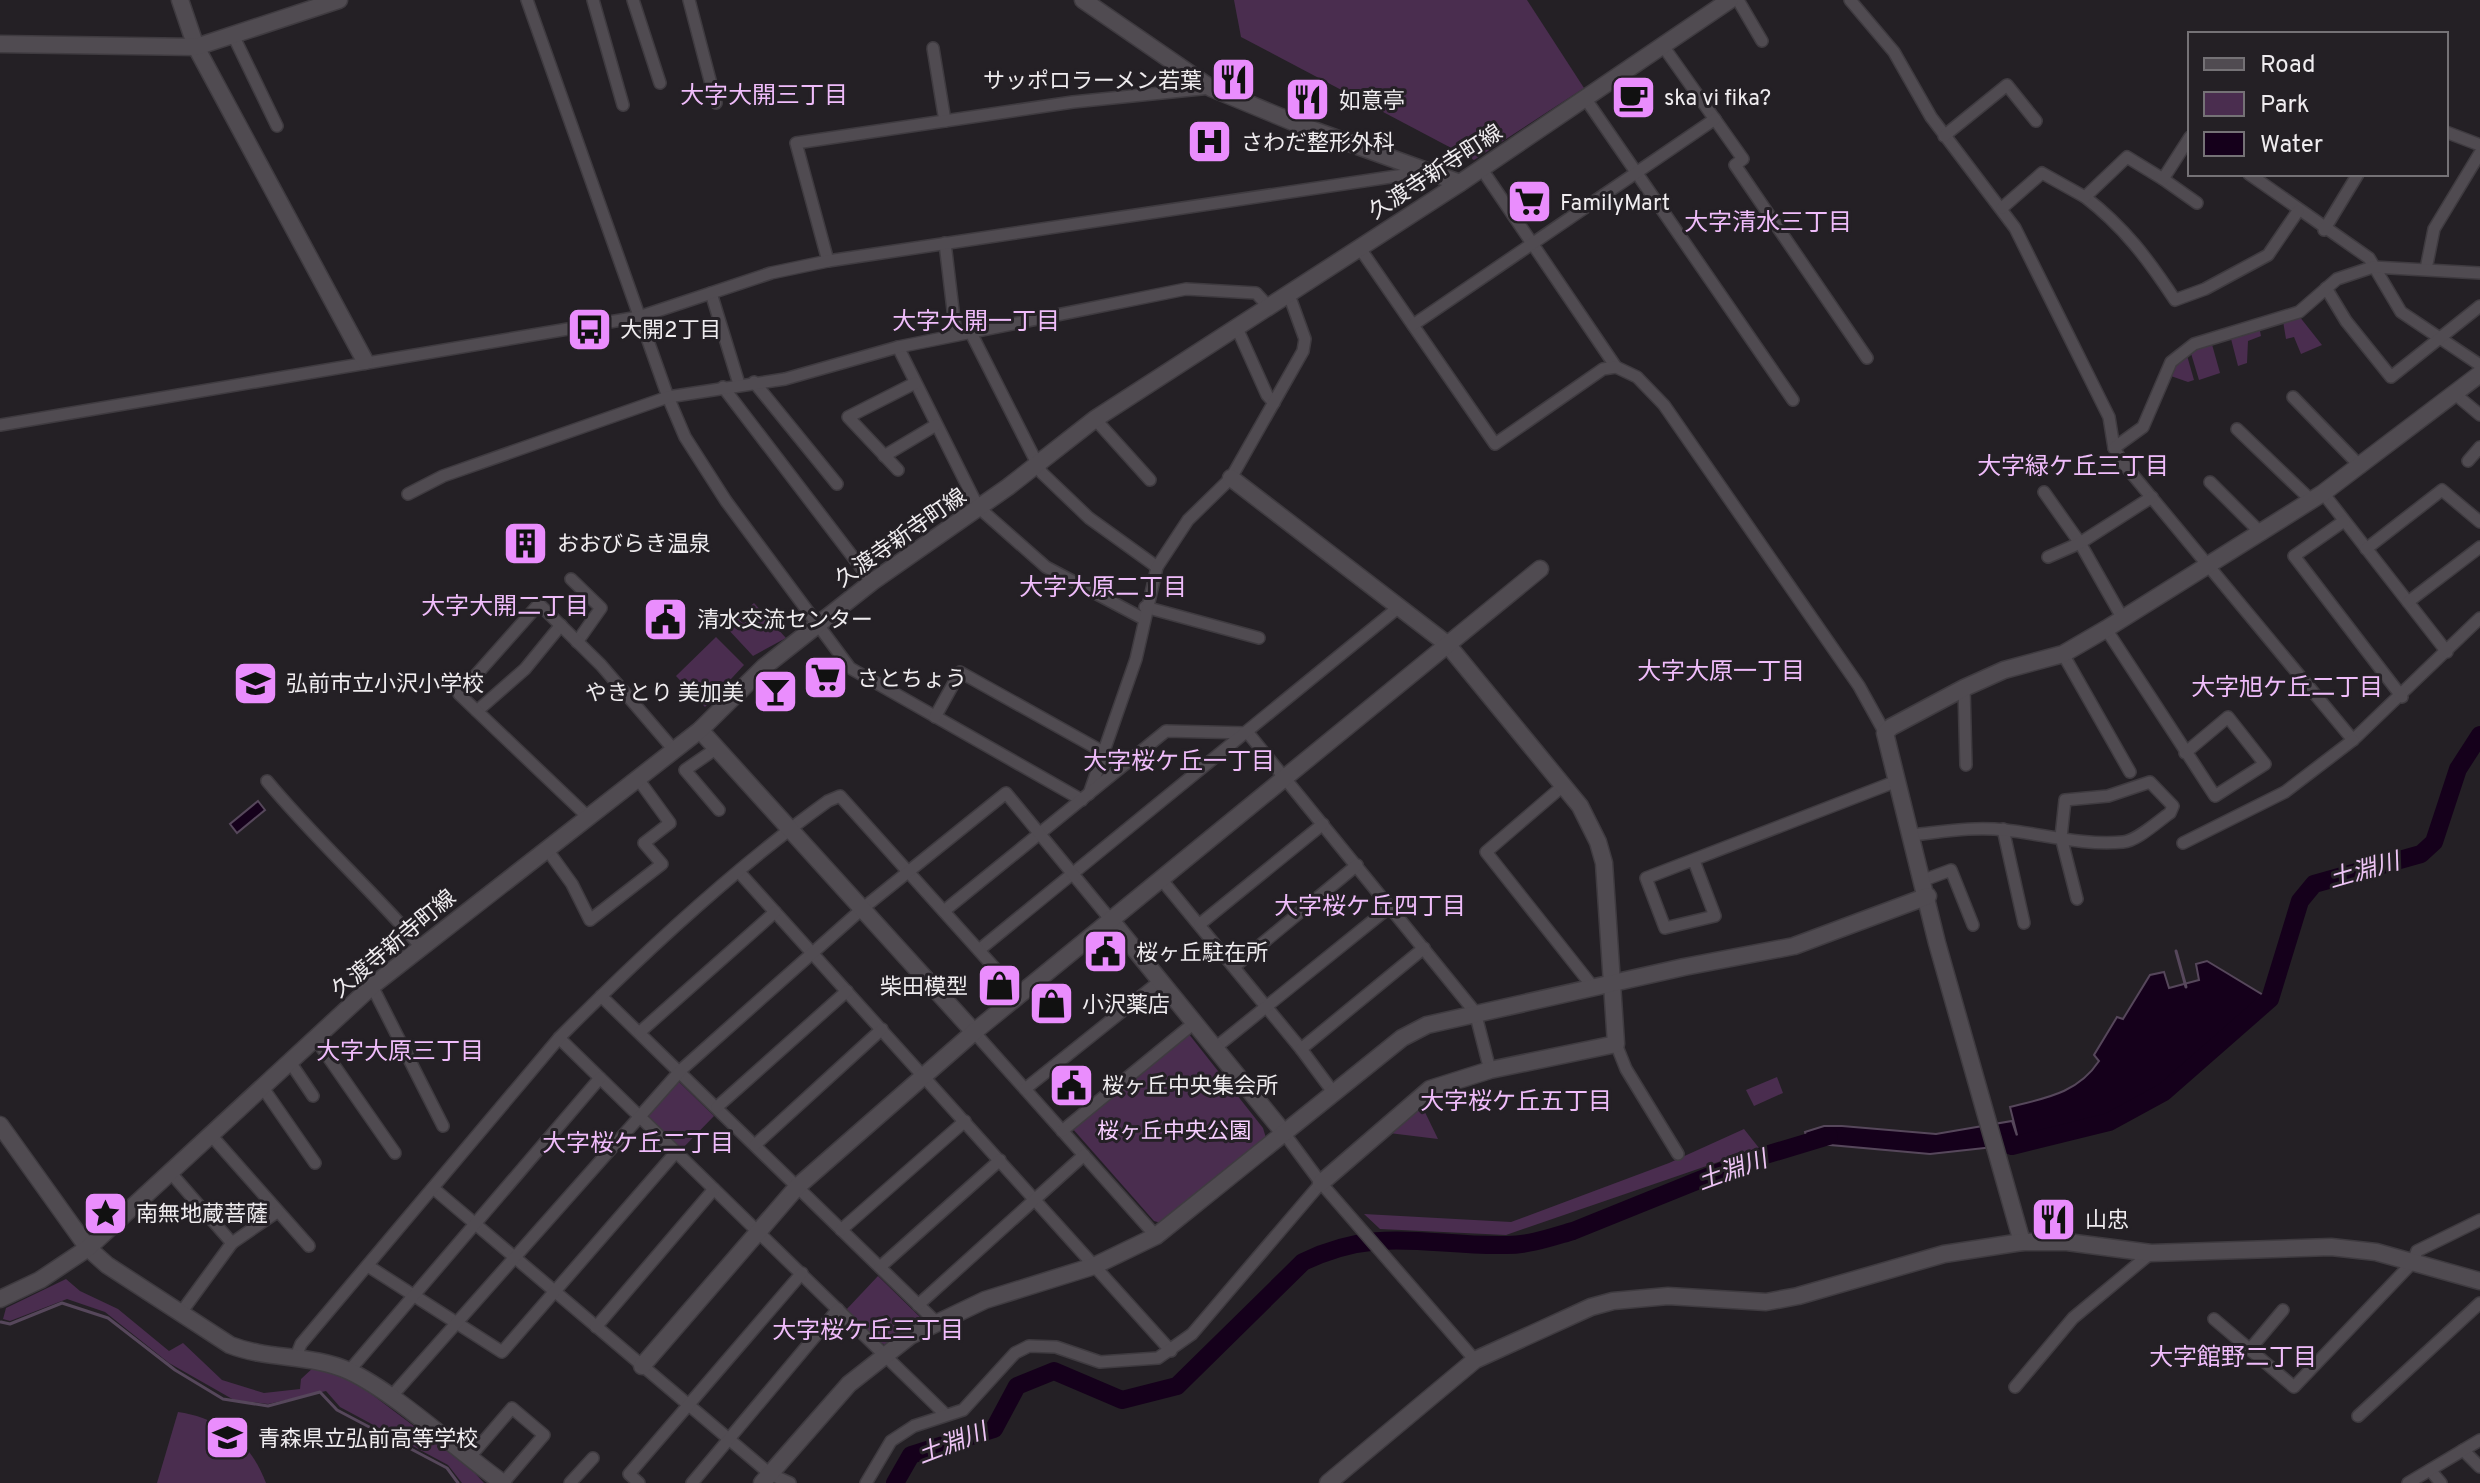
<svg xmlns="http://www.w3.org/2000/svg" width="2480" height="1483" font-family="Overpass,'Noto Sans JP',sans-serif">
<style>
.green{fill:#4a2d4f}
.water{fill:#15001b;stroke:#56475b;stroke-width:2}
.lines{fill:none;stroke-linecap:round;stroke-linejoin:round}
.stream{stroke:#56475b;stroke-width:3}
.river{stroke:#15001b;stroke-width:18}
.street-casing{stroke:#3f3b40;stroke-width:14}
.secondary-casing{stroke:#3f3b40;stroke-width:19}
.street{stroke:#504b51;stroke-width:11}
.secondary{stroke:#504b51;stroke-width:16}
.labels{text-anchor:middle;stroke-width:6;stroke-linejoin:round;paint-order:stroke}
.poi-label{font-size:22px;fill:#efecef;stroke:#242025;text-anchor:start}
.street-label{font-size:22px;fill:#efecef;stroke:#242025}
.park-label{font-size:22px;fill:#f7ceff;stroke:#242025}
.neighbourhood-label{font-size:24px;fill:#efbcfa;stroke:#242025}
.water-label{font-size:24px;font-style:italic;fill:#eec5f6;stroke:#242025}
</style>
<rect width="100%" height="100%" fill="#242025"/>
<!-- green -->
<g class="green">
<polygon points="1234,0 1527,0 1584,88 1474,160 1241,37"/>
<polygon points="2299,316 2322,345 2301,354 2294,337 2286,339 2283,321"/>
<polygon points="2259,326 2261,336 2248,341 2247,363 2238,366 2230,335"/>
<polygon points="2211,341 2220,373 2199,380 2190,350"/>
<polygon points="2186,352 2194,380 2188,382 2168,375"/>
<polygon points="754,603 786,638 753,656 726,627"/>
<polygon points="716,637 744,665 705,707 676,676"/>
<polygon points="1188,1033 1263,1128 1266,1138 1161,1223 1154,1221 1072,1128"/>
<polygon points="1777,1077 1783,1093 1754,1106 1746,1090"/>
<polygon points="677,1080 714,1116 681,1150 644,1114"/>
<polygon points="1421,1104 1438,1139 1389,1133"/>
<polygon points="1744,1129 1759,1148 1506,1235 1380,1229 1364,1214 1511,1222 1669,1163"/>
<polygon points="878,1276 923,1320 886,1345 876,1341 845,1311"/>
<polygon points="66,1279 80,1291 118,1309 169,1351 183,1343 222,1380 264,1393 300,1389 301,1379 315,1366 354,1381 471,1469 484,1483 462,1483 448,1465 340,1407 326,1391 268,1404 234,1400 169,1363 105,1312 67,1299 10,1321 3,1319 6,1308"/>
<path d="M178,1412C221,1418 251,1443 266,1483H157Z"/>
</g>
<!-- water -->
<g class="water">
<polygon points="258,801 265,810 237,833 230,824"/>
<path d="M2207,961L2263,995L2156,1093L2131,1109L2103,1121L2011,1141L2012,1144H2021L1930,1154L1808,1143L1805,1132L1824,1126H1842L1936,1134L2012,1121L2018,1139L2010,1107C2046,1098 2078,1093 2099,1061L2094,1055L2117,1017L2123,1019L2150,975L2164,972L2169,988L2199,980L2196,964Z"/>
</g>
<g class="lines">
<!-- stream -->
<g class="stream">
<polyline points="2176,951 2186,987"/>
<polyline points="1,1322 10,1324 62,1303 108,1318 175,1370 223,1399 268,1406 320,1392 337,1410 447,1468 458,1483"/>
</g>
<!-- river -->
<g class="river">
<polyline points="1998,1141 2012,1146 2109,1122 2164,1092 2270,999 2300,901 2314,884 2421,854 2434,842 2458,769 2480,735"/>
<path d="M895,1483L911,1455L994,1429L1017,1386L1054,1371L1122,1400L1177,1386L1303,1262C1380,1225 1429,1247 1507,1245C1530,1245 1552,1237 1573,1231L1749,1160L1829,1136"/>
</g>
<defs>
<g id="street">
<polyline points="527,0 668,397 685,437 726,501 850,668 1082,800"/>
<polyline points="593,0 623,105"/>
<polyline points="633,0 660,83"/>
<polyline points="689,0 716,103"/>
<polyline points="1738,0 1762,41"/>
<polyline points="1850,0 1894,52 1931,117 2015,228 2109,417 2114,448 2123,463 2353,740 2480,618"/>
<polyline points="233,35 277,126"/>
<polyline points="1663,46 1743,159 1735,165 1867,358"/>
<polyline points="933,48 945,121"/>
<polyline points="1585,98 1793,400"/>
<polyline points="2446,132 2480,145"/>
<polyline points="1944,136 2007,85 2036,121"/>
<polyline points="1481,168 1616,367 1637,377 1664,405 1859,686 1885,733"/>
<polyline points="2249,174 2369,258 2401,312 2480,365"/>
<polyline points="2163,179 2197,203"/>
<path d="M2085,197C2124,227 2148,259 2175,300L2205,289L2268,255L2298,211"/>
<polyline points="2002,208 2042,173 2085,197 2127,157 2163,179 2190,137"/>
<polyline points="2324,230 2358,174"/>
<polyline points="945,243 956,335"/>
<polyline points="1359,247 1495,444 1603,369 1616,367"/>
<polyline points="828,261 796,143 1073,102 1211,88"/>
<polyline points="2426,269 2434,229 2480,153"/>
<polyline points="2326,288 2346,321 2391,377 2480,306"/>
<polyline points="711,293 739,384"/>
<polyline points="1413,325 1715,119"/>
<polyline points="1236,326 1267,395 1274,403"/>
<polyline points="970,331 1042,473 1089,518 1157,567"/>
<polyline points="898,347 978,507 1046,567 1144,619"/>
<polyline points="754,382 837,484"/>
<polyline points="723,387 872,582"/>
<polyline points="2455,394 2480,415"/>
<polyline points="2293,397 2361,467"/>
<polyline points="1095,419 1150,480"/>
<polyline points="0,425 639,317 771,273 828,261 1424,172"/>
<polyline points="2237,429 2311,500"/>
<polyline points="2114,448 2143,427 2171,362 2194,344 2299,312 2337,279 2373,267 2480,273"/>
<polyline points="884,456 936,425"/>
<polyline points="2468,461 2480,447"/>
<polyline points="898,470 848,417 915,383"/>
<polyline points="2210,482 2262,534"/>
<polyline points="2044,492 2080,543 2123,619"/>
<polyline points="2323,493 2447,652"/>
<polyline points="408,494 443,476 668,397 785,379 898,347 1186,289 1256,293 1268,306"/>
<polyline points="2344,521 2294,556 2402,697"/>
<polyline points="2366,549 2442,490 2480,522"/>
<polyline points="2048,557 2080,543 2152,497"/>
<polyline points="571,579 601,608 577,642"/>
<polyline points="2408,602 2480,547"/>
<polyline points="1145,607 1259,638"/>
<polyline points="2106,629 2215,796 2265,764 2228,717 2185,753"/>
<polyline points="2063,654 2130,772"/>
<polyline points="1964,688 1966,765"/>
<polyline points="477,711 525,669 561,625"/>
<polyline points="935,717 960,672 1105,753"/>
<polyline points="717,748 685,770 719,810"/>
<path d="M267,781C315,839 371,889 420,946"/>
<polyline points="1564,785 1486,852 1593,987"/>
<polyline points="1089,794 1136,659 1157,567 1188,520 1231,478 1303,351 1305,339 1288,292"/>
<polyline points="587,816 459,694 539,604 601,665 674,750"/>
<polyline points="2003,829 2024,923"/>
<path d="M1912,835C1942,832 1974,826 2005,830C2043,834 2084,846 2123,842C2137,841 2157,822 2170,813L2173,806L2150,782L2108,796L2065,800L2061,837L2077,899"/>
<polyline points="2183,843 2285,792 2353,740"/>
<polyline points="546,848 572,884 590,920 662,864 644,843 670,823 638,779"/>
<polyline points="1694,861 1715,916 1665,928 1646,878 1897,781"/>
<polyline points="739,872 1171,1351"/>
<polyline points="1161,879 1301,1049"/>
<polyline points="1924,880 1951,870 1973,925"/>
<polyline points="944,911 1166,731 1248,733 1475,1012 1490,1070"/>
<polyline points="1200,924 1323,824"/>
<polyline points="979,950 1399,607"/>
<polyline points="1235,966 1357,865"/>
<polyline points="372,986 443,1126"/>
<polyline points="601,996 936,1322"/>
<polyline points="640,1032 775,912"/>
<polyline points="974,1032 1156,1236"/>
<polyline points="315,1038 395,1153"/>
<polyline points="559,1038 946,1415"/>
<polyline points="1616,1044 1626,1069 1678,1154"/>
<polyline points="1215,1048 1391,906"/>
<polyline points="290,1062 313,1096"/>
<polyline points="263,1088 315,1163"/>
<polyline points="1025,1089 1160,981"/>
<polyline points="1333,1092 1301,1049 1424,948"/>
<polyline points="717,1107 847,991"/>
<polyline points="1062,1131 1194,1023"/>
<polyline points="1284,1133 1321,1183 1475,1360"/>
<polyline points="210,1134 309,1246"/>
<polyline points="755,1145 882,1029"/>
<polyline points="170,1172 232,1243 180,1314"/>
<polyline points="433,1188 770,1474 790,1483"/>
<polyline points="841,1230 965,1121"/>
<polyline points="232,1243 277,1212"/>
<polyline points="368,1266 502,1352 676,1152"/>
<polyline points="880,1267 1000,1160"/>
<polyline points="918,1305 1084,1155"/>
<polyline points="2214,1319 2294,1387 2413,1262 2417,1251 2480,1220"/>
<polyline points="596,1327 714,1189"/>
<polyline points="2251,1348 2283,1310"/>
<path d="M295,1359L301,1344L559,1038C642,954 732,870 828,801L840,796L1019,995"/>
<polyline points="349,1371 600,1078"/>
<polyline points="2015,1387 2073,1318 2151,1253"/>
<polyline points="390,1398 681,1070 862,909 1006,793 1110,919"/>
<polyline points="2358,1416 2480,1303"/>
<polyline points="2463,1450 2480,1467"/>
<polyline points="469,1458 512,1408 544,1435 503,1483"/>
<polyline points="2430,1470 2441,1483"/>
<polyline points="570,1483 593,1458"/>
<polyline points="639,1483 629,1474 802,1273"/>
<polyline points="692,1483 838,1309"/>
<polyline points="866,1483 891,1441 914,1426 963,1410 1015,1353 1029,1346 1056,1347 1100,1362 1158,1358 1192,1334 1321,1183"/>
<polyline points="2408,1483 2480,1440"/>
</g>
<g id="secondary">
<polyline points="180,0 196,47 365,361"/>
<polyline points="1083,0 1211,88 1305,127 1460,183"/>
<polyline points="0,44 196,47 339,0"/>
<polyline points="1231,478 1447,644 1580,806 1598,842 1604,863 1616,1044 1490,1070 1430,1089 1321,1183"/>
<polyline points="700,730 974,1032"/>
<polyline points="1110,919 1284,1133"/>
<path d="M0,1125L88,1248L107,1265L230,1345C268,1360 312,1354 349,1371C396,1393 458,1451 503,1483"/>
<polyline points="2022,1242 1937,943 1885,733 1891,727 1964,688 2004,670 2063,654 2106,629 2323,493 2480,374"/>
<polyline points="0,1299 40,1280 88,1248 372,986 700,730 764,667 872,582 1008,487 1095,419 1460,183 1730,0"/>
<polyline points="642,1366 797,1187 974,1032 1540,569"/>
<polyline points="762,1483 849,1384 910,1336 985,1300 1094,1266 1156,1236 1402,1038 1427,1025 1684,967 1794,946 1928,896"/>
<polyline points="1328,1483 1475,1360 1591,1307 1613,1301 1668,1296 1766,1302 1798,1296 1944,1254 2022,1242 2067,1242 2151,1253 2331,1247 2376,1252 2480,1281"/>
</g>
</defs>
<!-- street casing -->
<use href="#street" class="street-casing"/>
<!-- secondary casing -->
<use href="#secondary" class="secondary-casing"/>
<!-- street -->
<use href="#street" class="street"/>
<!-- secondary -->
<use href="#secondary" class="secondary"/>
</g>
<!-- icons -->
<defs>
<symbol id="restaurant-square" viewBox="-11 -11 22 22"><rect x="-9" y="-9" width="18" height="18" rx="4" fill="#ea8dfd" stroke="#242025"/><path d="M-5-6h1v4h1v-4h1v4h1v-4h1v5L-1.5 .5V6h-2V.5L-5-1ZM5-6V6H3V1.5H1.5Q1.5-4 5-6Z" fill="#111"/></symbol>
<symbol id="cafe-square" viewBox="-11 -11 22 22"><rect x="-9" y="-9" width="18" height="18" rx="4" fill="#ea8dfd" stroke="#242025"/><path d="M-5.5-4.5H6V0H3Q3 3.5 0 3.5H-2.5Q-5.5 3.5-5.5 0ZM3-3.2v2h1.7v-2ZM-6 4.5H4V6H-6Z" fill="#111"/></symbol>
<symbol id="hospital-square" viewBox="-11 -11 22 22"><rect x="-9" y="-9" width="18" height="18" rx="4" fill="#ea8dfd" stroke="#242025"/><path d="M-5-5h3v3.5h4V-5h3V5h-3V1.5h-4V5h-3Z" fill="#111"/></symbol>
<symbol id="supermarket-square" viewBox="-11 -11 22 22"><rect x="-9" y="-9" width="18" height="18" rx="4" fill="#ea8dfd" stroke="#242025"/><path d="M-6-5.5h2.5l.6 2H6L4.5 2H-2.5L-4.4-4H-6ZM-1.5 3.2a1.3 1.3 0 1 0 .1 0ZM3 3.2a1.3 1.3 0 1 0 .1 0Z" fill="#111"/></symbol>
<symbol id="bus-square" viewBox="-11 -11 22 22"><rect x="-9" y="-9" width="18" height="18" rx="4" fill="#ea8dfd" stroke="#242025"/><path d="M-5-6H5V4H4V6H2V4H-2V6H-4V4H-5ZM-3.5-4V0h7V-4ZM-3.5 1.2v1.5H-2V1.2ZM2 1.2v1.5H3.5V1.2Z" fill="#111"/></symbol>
<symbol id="building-square" viewBox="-11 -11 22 22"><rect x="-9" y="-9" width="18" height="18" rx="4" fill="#ea8dfd" stroke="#242025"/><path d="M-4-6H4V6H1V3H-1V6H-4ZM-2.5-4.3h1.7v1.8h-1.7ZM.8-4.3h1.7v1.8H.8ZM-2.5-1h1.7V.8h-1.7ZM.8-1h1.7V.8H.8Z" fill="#111"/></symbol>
<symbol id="civic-square" viewBox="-11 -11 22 22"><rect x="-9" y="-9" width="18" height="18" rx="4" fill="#ea8dfd" stroke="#242025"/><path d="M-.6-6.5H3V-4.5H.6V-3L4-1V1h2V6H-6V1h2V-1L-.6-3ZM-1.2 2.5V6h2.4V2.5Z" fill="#111"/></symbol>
<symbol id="school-square" viewBox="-11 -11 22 22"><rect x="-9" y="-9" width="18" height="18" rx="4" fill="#ea8dfd" stroke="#242025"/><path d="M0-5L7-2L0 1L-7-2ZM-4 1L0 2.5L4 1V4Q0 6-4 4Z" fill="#111"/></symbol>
<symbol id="bar-square" viewBox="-11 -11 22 22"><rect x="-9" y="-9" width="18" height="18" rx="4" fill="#ea8dfd" stroke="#242025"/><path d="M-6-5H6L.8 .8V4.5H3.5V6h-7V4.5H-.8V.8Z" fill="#111"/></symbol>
<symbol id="shop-square" viewBox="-11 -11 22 22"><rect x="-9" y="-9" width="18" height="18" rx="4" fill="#ea8dfd" stroke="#242025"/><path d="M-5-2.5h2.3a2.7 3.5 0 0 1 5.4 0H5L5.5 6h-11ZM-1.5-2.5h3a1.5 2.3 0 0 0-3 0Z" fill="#111"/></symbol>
<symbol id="sight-square" viewBox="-11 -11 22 22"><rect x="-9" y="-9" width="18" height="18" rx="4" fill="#ea8dfd" stroke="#242025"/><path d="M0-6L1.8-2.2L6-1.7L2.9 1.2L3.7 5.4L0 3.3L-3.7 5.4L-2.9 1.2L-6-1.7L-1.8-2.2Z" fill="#111"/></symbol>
</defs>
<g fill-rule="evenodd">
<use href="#restaurant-square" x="1208" y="54" width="51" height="51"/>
<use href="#cafe-square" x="1608" y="72" width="51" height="51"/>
<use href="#restaurant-square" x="1282" y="74" width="51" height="51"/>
<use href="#hospital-square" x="1184" y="116" width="51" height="51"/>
<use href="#supermarket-square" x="1504" y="176" width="51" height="51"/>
<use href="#bus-square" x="564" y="304" width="51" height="51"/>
<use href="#building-square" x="500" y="518" width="51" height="51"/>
<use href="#civic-square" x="640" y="594" width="51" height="51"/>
<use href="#supermarket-square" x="800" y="652" width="51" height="51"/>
<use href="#school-square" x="230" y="658" width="51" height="51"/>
<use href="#bar-square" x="750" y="666" width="51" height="51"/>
<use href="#civic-square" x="1080" y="926" width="51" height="51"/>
<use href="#shop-square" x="974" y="960" width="51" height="51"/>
<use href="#shop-square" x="1026" y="978" width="51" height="51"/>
<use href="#civic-square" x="1046" y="1060" width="51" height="51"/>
<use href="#sight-square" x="80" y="1188" width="51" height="51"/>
<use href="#restaurant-square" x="2028" y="1194" width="51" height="51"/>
<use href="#school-square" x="202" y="1412" width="51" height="51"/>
</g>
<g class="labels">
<!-- poi labels -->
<g class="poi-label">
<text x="1202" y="88" text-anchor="end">サッポロラーメン若葉</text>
<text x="1664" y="105">ska vi fika?</text>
<text x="1339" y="108">如意亭</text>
<text x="1241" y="150">さわだ整形外科</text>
<text x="1560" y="210">FamilyMart</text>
<text x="620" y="337">大開2丁目</text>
<text x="557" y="551">おおびらき温泉</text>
<text x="697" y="627">清水交流センター</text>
<text x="857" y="686">さとちょう</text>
<text x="286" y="691">弘前市立小沢小学校</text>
<text x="744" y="700" text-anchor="end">やきとり 美加美</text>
<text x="1136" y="960">桜ヶ丘駐在所</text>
<text x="968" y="994" text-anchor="end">柴田模型</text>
<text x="1082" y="1012">小沢薬店</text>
<text x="1102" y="1093">桜ヶ丘中央集会所</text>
<text x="136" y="1221">南無地蔵菩薩</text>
<text x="2085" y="1227">山忠</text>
<text x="258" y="1446">青森県立弘前高等学校</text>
</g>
<!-- street labels -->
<g class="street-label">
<text transform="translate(1435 171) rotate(-33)" y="8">久渡寺新寺町線</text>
<text transform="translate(900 537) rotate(-35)" y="8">久渡寺新寺町線</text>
<text transform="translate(393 943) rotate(-40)" y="8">久渡寺新寺町線</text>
</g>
<!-- park labels -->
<g class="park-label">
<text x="1174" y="1138">桜ヶ丘中央公園</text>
</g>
<!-- neighbourhood labels -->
<g class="neighbourhood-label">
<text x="764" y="103">大字大開三丁目</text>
<text x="1768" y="230">大字清水三丁目</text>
<text x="976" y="329">大字大開一丁目</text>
<text x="2073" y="474">大字緑ケ丘三丁目</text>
<text x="1103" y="595">大字大原二丁目</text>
<text x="505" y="614">大字大開二丁目</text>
<text x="1721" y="679">大字大原一丁目</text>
<text x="2287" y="695">大字旭ケ丘二丁目</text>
<text x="1179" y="769">大字桜ケ丘一丁目</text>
<text x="1370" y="914">大字桜ケ丘四丁目</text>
<text x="400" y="1059">大字大原三丁目</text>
<text x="1516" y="1109">大字桜ケ丘五丁目</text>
<text x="638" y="1151">大字桜ケ丘二丁目</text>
<text x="868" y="1338">大字桜ケ丘三丁目</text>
<text x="2233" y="1365">大字館野二丁目</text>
</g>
<!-- water labels -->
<g class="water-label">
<text transform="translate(2364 870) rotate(-16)" y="8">土淵川</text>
<text transform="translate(1732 1170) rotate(-20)" y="8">土淵川</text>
<text transform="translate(952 1443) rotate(-21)" y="8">土淵川</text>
</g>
</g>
<!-- legend -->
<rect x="2188" y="32" width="260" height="144" fill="#242025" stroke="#757276" stroke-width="2"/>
<rect x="2204" y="58" width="40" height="12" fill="#504b51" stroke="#757276" stroke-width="2"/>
<text x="2260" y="72" font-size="24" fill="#efecef">Road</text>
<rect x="2204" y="92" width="40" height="24" fill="#4a2d4f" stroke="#757276" stroke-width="2"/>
<text x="2260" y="112" font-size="24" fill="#efecef">Park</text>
<rect x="2204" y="132" width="40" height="24" fill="#15001b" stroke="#757276" stroke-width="2"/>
<text x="2260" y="152" font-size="24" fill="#efecef">Water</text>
</svg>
